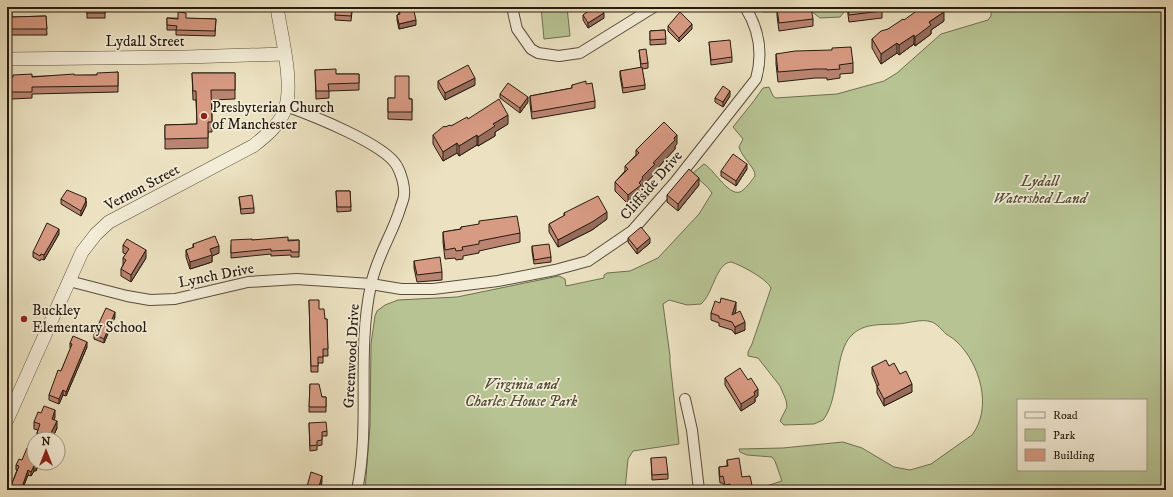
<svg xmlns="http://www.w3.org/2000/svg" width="1173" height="497" font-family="'IM FELL DW Pica',serif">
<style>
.green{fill:#b7c393;stroke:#6e6f51;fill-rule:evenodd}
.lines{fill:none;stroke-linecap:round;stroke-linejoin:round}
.minor-casing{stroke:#584d3c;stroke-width:12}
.tertiary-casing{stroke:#584d3c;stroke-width:14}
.minor{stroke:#f3ecd7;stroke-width:10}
.tertiary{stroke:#f3ecd7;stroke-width:13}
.wall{fill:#b98471;stroke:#261b0f}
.shaded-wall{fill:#966c5c;stroke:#261b0f}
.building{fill:#d79a83;stroke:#261b0f}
.poi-dot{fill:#8f2418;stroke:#f3ecd7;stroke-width:1.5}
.labels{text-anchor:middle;stroke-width:3.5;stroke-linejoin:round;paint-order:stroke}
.street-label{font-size:15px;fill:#261b0f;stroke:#f3ecd7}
.poi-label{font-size:15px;fill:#261b0f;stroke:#f3ecd7;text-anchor:start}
.park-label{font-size:15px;font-style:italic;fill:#524d37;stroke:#f3ecd7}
</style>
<rect width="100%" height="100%" fill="#ece2c1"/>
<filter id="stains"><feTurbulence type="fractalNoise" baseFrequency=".005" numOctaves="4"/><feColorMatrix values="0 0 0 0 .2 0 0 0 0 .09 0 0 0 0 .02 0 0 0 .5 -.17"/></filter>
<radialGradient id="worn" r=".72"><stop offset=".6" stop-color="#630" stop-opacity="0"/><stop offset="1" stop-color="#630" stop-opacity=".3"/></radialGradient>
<!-- green -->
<g class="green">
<polygon points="541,7 567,7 570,36 544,39"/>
<polygon points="756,7 848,7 840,17 820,18 811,11 763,12"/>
<path d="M991,7H1166V490H761L763,487L782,481L775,461L772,457L747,455L740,452L739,449L783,448L843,442L862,448L894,467L910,470L931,464L972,435C993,408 980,363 956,341C953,338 949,336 946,334C942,330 937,324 932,322C921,318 907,324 896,324C880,325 864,323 852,335C834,351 840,399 823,420L814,424L784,425L780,421L787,407L786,400L780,386L758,358L748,356V352L752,344L771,288C767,279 741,265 731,262C716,263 713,294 701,304L687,305L669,300L663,304L670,356V362L679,444L633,451L628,459L625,490H365L370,426L371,344L375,316L377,311L385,305L398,300L457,297L559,276L565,279L566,286L604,278V275L607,273L630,271L658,258L699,214L712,193C707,185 699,181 693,173L704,164C713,168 728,196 740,192C745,190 752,180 755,176C756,168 742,158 739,147L743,139L733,127L753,102L763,88L769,87L773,96L776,98L837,94L884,81L897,73L941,34L988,20L991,16ZM1018,400H1146V470H1018Z"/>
</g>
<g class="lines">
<defs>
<g id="minor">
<polyline points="512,7 517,29 531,49 538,53 559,56 580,53 654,7"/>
<path d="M286,106C311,115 385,144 397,166C401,173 405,186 404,195C404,199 401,205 400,209C392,235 376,258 371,285C356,353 371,423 357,490"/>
<path d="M69,281L127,296L150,300L175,299L248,282L297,279L371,284L401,289H433L498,281L555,270L588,261L632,231L675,182L756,79C763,54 759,29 745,7"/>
<polyline points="685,399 692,430 699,490"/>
</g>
<g id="tertiary">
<polyline points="7,59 186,57 284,54"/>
<path d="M7,420L82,252L96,234L109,222L253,146C266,136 282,123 286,106C293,79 281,35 277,7"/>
</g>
</defs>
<!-- minor casing -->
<use href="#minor" class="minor-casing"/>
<!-- tertiary casing -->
<use href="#tertiary" class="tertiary-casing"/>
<!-- minor -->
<use href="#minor" class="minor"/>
<!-- tertiary -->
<use href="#tertiary" class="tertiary"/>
</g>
<!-- wall -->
<g class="wall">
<rect x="87" y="7" width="18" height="11"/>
<polygon points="398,7 416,25 399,29 397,20 397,15 399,15"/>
<polygon points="847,7 882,7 882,18 849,22"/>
<polygon points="777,9 813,19 813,26 779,31 777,16"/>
<polygon points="7,10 12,17 46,16 47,35 7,35"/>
<polygon points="352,12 351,21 335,20 335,15"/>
<polygon points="583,15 604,18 588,28 583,20"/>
<polygon points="167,18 216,19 215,36 176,35 176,30 167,30"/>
<polygon points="904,20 944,21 931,30 931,34 915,46 914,44 899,55 897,53 881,64 872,48 872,39"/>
<polygon points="668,26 692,29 679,42 668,31"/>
<polygon points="665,30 666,44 650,45 650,31"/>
<polygon points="709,42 732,57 732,62 711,65"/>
<polygon points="639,50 648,63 648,68 642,69 645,85 645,89 623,93 620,76 620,71 641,68"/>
<polygon points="776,54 853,63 853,73 840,74 840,78 827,80 827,78 815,78 778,82 776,64"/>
<polygon points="315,70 336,74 359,74 359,90 329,91 329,98 316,99"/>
<polygon points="118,72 118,92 32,94 32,98 11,99 10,93 7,93 7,77 97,75"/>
<polygon points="192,73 235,73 235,99 212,100 212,132 208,132 208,148 165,149 165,125 197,124 196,100 193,100"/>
<polygon points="438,81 475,85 445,100 438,88"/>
<polygon points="586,84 595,101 595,108 532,119 530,104 530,96 572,88 572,85"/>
<polygon points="500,94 528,102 520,113 500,98"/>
<polygon points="730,96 723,107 715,102 715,98"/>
<polygon points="388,98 412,99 412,120 388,119"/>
<polygon points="468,119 508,124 495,132 495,136 478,146 477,145 459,156 457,153 443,161 433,144 433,135 445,127 451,126"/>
<polygon points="677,144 675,146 675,149 655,171 655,174 643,185 643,188 641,190 641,194 628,204 615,191 615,182 625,171 625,166 636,155 636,150"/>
<polygon points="747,169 736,186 721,176 721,171"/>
<polygon points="699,185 678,211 667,202 667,195"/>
<polygon points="336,191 350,191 351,211 337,212"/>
<polygon points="239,197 254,208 254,213 241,214"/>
<polygon points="61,199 86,201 86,206 81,216 61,204"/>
<polygon points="564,213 607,219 592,230 558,247 549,232 549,224 564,216"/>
<polygon points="461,227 520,233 520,242 479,251 479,253 463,256 463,259 456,260 455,258 445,259 443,242 443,232 461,229"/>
<polygon points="59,234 44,260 41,259 40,261 33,257 33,252"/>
<polygon points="628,238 650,243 637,254 628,242"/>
<polygon points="252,240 299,240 299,257 291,257 291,255 271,256 271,254 231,258 231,245"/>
<polygon points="193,244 219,253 212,256 212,262 190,269 186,257 186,250 193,248"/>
<polygon points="123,245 146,258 131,282 121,276 121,269 123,265 123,258 126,254 123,253"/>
<polygon points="532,246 551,257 551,262 534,264 532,251"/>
<polygon points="414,261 442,272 442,280 417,282 414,268"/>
<polygon points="309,300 319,309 325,319 327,319 328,356 323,356 323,363 318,363 318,372 311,372"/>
<polygon points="736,310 735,313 745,330 735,334 732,330 719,326 719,323 711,320 711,313"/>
<polygon points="115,317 104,343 94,339 94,334"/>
<polygon points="70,343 87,347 66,396 63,395 59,404 49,400 49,395 61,371 71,348 70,348"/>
<polygon points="889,366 900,374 912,392 884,406 877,393 877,386 872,374 872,367"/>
<polygon points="725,378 758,396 755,398 755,402 741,411 725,385"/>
<polygon points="310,384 322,397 326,397 326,412 309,412"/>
<polygon points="55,417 54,419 57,428 52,439 37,439 37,433 38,430 34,429 34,422"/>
<polygon points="309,423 327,431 327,436 322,436 322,445 317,446 317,450 310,451"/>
<polygon points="651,458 668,474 668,479 652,480"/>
<polygon points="22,460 34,463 39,463 36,471 34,471 31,476 28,475 22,490 7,490 11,486 17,470 16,470 16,465"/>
<polygon points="727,460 742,477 753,490 724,490 723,483 720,483 719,474 719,467 727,466"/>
</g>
<!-- shaded-wall -->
<g class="shaded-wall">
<polygon points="944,12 944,21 931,30 931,34 915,46 915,37 929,22"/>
<polygon points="604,13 604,18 588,28 588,23"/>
<polygon points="416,20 416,25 399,29 399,24"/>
<polygon points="692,24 692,29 679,42 679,38"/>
<polygon points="914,35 914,44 899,55 899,45"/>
<polygon points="897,43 897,53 881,64 881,54"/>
<polygon points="475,78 475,85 445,100 445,93"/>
<polygon points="730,91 730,96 723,107 723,102"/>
<polygon points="528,97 528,102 520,113 520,108"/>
<polygon points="508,115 508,124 495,132 495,136 478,146 478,137 493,124"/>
<polygon points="477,135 477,145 459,156 459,146"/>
<polygon points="677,135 677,144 675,146 675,149 655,171 655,174 643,185 643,188 641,190 641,194 628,204 628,195 639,183 642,177 653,163"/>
<polygon points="457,143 457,153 443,161 443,152"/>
<polygon points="747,164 747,169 736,186 736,181"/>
<polygon points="699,178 699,185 678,211 678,204"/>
<polygon points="86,198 86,203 86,201 86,206 81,216 81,211"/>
<polygon points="607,212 607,219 592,230 558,247 558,240"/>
<polygon points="59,229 59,234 44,260 44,255"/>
<polygon points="650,238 650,243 637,254 637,249"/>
<polygon points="219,246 219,253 212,256 212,262 190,269 190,262 210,249"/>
<polygon points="146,250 146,258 131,282 131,275"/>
<polygon points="736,302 736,310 732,322 732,315"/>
<polygon points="115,312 115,317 104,343 104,339"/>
<polygon points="745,322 745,330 735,334 735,327"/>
<polygon points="87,342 87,347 66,396 66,392"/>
<polygon points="912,384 912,392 884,406 884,399"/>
<polygon points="758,389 758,396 755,398 755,402 741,411 741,404 754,392"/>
<polygon points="63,390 63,395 59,404 59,399"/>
<polygon points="55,410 55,417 52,426 52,419"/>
<polygon points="57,421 57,428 52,439 49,439 49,437"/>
<polygon points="37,463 39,463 36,471 36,466"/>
<polygon points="34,466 34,471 31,476 31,472"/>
<polygon points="28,470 28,475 22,490 21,490"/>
<polygon points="322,476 322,482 320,490 318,490"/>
</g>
<!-- building -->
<g class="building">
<rect x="87" y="7" width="18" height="6"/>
<polygon points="336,7 352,7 351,16 335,15"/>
<polygon points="398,7 413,7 416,20 399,24 397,15 400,14"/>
<polygon points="594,7 600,7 604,13 588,23 583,15"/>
<polygon points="793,7 811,7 813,19 779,23 777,9"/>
<polygon points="848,7 882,7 882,11 849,15"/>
<polygon points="921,7 941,7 944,12 929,22 931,25 915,37 914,35 899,45 897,43 881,54 872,39 881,31 888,29 903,19 904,20 918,10"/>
<polygon points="7,10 12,10 12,17 46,16 47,29 7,29"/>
<polygon points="178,12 186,13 186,18 216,19 215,31 176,30 177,26 167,25 167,18 178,19"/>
<polygon points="680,12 692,24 679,38 668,26"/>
<polygon points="665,30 666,39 650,40 650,31"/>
<polygon points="730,40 732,57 711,60 709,42"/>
<polygon points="851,47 853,63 839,65 840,69 827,70 827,69 815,69 778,72 776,54 795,51 832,50 832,48"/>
<polygon points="646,49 648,63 641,64 639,50"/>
<polygon points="468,65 475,78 445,93 438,81"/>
<polygon points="642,67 645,85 623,88 620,71"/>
<polygon points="336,69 336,74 359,74 359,83 328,84 329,91 316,91 315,70"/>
<polygon points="118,72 118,86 32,87 32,92 11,92 10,87 7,87 7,77 13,77 13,75 32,74 32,77 74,74 74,75 97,75 97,73"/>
<polygon points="192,73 235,73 235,90 211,90 212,122 208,122 208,138 165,139 165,125 197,124 196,91 193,91"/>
<polygon points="395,76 409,76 409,99 412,99 412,112 388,112 388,98 395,98"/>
<polygon points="586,81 586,84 592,83 595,101 532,112 530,96 572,88 572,85"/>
<polygon points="508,83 528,97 520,108 500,94"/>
<polygon points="723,86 730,91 723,102 715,98"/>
<polygon points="499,99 508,115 493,124 495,126 478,137 477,135 459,146 457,143 443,152 433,135 444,126 445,127 450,125 451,126 467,117 468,119"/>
<polygon points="664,122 677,135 674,138 675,140 653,163 655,164 642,177 643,178 639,183 641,185 628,195 615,182 628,169 625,166 639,153 636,150"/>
<polygon points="733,154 747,164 736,181 721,171"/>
<polygon points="689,169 699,178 678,204 667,195"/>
<polygon points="67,190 86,198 85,200 86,201 81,211 61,199"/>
<polygon points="336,191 350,191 351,207 337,207"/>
<polygon points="252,195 254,208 241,209 239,197"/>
<polygon points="598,196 607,212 592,222 558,240 549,224 565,215 564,213"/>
<polygon points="517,216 520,233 479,241 479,244 462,247 463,250 456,251 455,248 445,250 443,232 461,229 461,227 479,224 479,221"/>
<polygon points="47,223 59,229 44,255 41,254 40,256 33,252"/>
<polygon points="641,227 650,238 637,249 628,238"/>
<polygon points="215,236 219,246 210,249 212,255 190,262 186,250 194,247 193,244"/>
<polygon points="288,237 288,241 299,240 299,252 291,252 291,250 271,251 271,249 231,253 231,240 252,239 252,240"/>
<polygon points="127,239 146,250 131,275 121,269 126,260 123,258 129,249 123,245"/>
<polygon points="549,244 551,257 534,260 532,246"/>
<polygon points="440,257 442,272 417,275 414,261"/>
<polygon points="721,298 736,302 732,315 740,311 745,322 735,327 732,322 719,318 719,316 711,313 715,301 720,303"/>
<polygon points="309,300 319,300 319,309 324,309 325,319 327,319 328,349 323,349 323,357 318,357 318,366 311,366"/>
<polygon points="106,308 115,312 104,339 94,334"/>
<polygon points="73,336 87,342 66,392 63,390 59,399 49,395 58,370 61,371 72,344 70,343"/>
<polygon points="886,360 889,366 894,363 900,374 906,371 912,384 884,399 877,386 879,385 872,367"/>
<polygon points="740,368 748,380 751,378 758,389 754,392 755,395 741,404 725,378"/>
<polygon points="310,384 319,384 322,397 326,397 326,407 309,407"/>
<polygon points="44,406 55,410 52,419 57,421 49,437 37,433 40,424 34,422 38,412 41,413"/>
<polygon points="326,422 327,431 322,432 322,440 317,441 317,445 310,446 309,423"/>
<polygon points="27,448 34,451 34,463 37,463 36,466 34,466 31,472 28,470 21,490 7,490 7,484 11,486 19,466 16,465 19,459 22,460"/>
<polygon points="666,457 668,474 652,475 651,458"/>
<polygon points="739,458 742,477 750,476 753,490 731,490 730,484 725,485 723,476 720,477 719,467 728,466 727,460"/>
<polygon points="311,472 322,476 318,490 306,490"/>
</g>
<!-- markers -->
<g class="poi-dot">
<circle cx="204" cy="116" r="4"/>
<circle cx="24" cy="319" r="4"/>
</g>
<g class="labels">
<!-- street labels -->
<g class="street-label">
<text x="145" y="46">Lydall Street</text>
<text transform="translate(651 185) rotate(-49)" y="5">Cliffside Drive</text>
<text transform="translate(142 187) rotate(-28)" y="5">Vernon Street</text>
<text transform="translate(216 275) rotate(-11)" y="5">Lynch Drive</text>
<text transform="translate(351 356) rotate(-87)" y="5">Greenwood Drive</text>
</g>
<!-- poi labels -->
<g class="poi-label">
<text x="212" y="112">Presbyterian Church<tspan x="212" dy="17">of Manchester</tspan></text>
<text x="32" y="315">Buckley<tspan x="32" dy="17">Elementary School</tspan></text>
</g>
<!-- park labels -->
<g class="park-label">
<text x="1040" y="186">Lydall<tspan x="1040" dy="17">Watershed Land</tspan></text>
<text x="521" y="389">Virginia and<tspan x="521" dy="17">Charles House Park</tspan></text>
</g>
</g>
<!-- margin -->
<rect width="1173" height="497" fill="none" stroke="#ece2c1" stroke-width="24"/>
<rect x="8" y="8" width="1157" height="481" fill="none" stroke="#261b0f" stroke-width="2"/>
<rect x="12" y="12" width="1149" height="473" fill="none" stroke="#261b0f"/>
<!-- legend -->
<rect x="1017" y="399" width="130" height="72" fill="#f3ecd7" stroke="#a19887"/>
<rect x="1025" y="412" width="20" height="6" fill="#f3ecd7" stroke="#a19887"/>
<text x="1053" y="419" font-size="12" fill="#261b0f">Road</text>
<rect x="1025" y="429" width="20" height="12" fill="#b7c393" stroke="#a19887"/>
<text x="1053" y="439" font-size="12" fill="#261b0f">Park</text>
<rect x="1025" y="449" width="20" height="12" fill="#d79a83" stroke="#a19887"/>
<text x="1053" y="459" font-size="12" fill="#261b0f">Building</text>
<!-- north arrow -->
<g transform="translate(46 451)"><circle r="19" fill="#f3ecd7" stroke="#a19887"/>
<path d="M0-3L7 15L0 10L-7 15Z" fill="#8f2418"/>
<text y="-6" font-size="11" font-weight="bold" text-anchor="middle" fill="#261b0f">N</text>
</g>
<rect width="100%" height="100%" filter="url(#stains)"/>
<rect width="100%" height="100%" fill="url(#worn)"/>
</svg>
